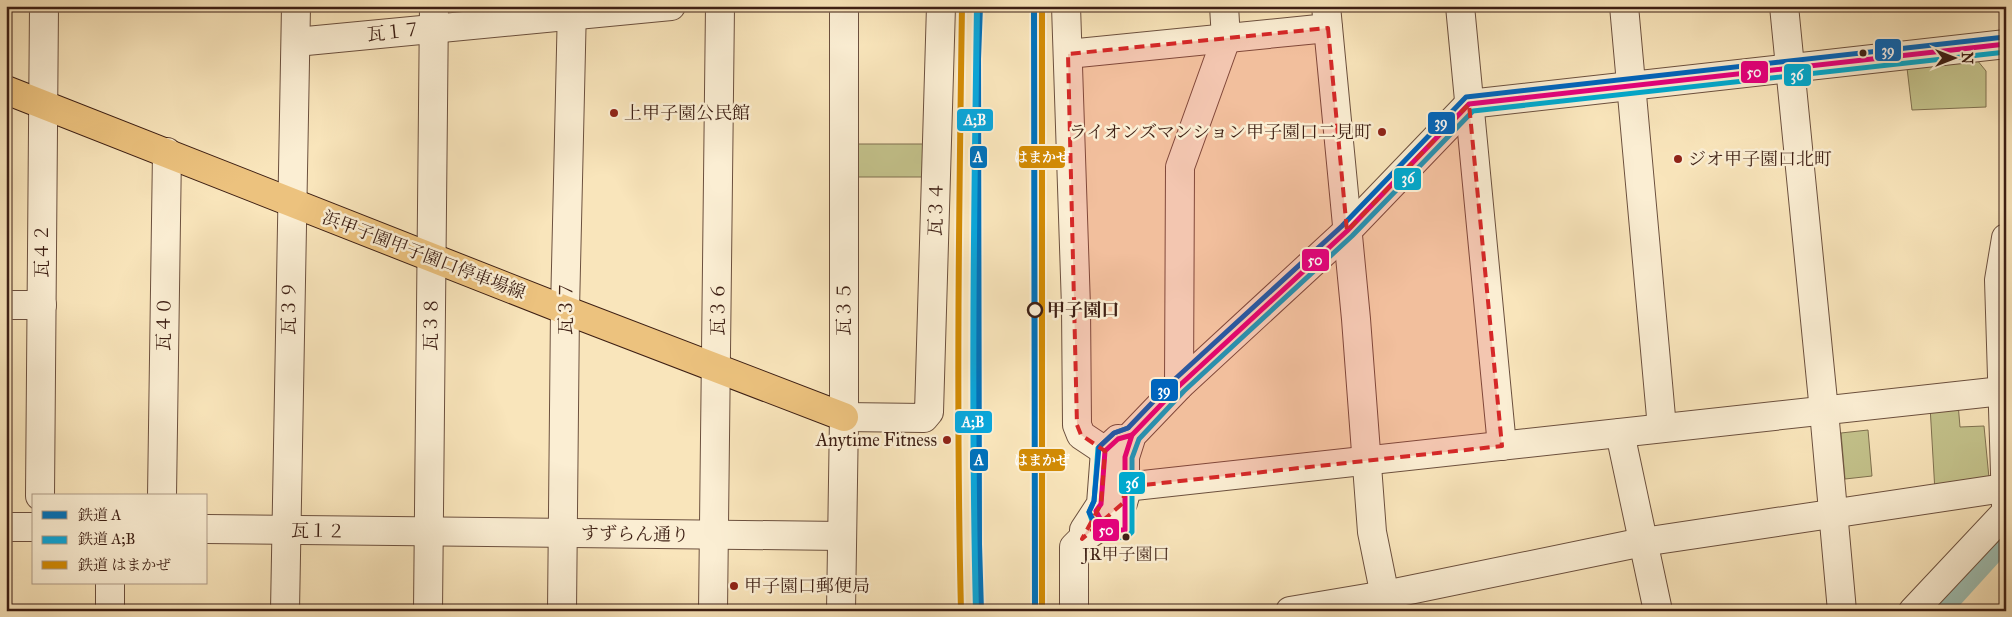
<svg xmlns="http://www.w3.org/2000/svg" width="2012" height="617" font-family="'IM FELL Great Primer','Noto Serif JP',serif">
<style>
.green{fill:#c4c38c;stroke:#807150}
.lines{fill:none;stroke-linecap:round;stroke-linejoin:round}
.river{stroke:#9ebfb3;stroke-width:32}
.minor-casing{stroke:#6c503e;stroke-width:30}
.major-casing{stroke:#3d1f14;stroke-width:30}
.minor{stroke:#fbeed3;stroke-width:28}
.major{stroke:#ecc27e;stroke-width:28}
.bus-1-casing{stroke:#fbeed3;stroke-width:9}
.bus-2-casing{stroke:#fbeed3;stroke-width:9}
.bus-3-casing{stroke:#fbeed3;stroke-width:9}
.bus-1{stroke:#e5007d;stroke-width:5}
.bus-2{stroke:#00a9ce;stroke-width:5}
.bus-3{stroke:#0065bd;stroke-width:5}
.rail-1-casing{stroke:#fbeed3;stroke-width:10}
.rail-2-casing{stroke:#fbeed3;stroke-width:10}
.rail-3-casing{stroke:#fbeed3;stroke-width:10}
.rail-1{stroke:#0072bc;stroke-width:6}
.rail-2{stroke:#09a7dc;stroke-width:6}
.rail-3{stroke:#d28b04;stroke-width:6}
.marked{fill:#d62828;fill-opacity:0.2;stroke:#d62828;stroke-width:4;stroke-dasharray:10 6;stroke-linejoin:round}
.bus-dot{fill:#3d1f14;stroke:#fbeed3;stroke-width:2}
.poi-dot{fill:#8f2418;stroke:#fbeed3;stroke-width:2}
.stop-dot{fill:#fbeed3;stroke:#3d1f14;stroke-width:2.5}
.labels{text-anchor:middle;stroke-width:5;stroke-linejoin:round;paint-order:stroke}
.bus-label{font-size:17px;fill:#3d1f14;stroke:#fbeed3}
.street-label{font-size:18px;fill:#3d1f14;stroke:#fbeed3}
.poi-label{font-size:18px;fill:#3d1f14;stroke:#fbeed3;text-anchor:start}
.stop-label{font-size:18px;font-weight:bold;fill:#3d1f14;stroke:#fbeed3;text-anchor:start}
.line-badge{stroke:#fbeed3;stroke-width:2}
.badge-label{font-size:14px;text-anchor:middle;font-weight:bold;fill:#fff}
</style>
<rect width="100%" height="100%" fill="#f9e5bb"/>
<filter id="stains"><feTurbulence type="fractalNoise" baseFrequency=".004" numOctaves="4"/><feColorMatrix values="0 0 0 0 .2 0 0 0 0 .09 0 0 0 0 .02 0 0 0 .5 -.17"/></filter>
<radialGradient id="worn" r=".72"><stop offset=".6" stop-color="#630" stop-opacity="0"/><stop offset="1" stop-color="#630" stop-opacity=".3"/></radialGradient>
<!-- green -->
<g class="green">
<polygon points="1977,60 1986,71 1986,107 1912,110 1907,68"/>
<rect x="850" y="144" width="81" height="33"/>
<polygon points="1958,403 1960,427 1984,426 1989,478 1935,492 1930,406"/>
<polygon points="1868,430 1872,476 1845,479 1841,433"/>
</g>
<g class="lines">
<!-- river -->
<polyline class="river" points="1933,611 1993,545"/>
<defs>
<g id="minor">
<polyline points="1066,6 1076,307 1077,425 1081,435 1105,451"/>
<polyline points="1326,6 1356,319 1372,532 1388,611"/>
<polyline points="1460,6 1502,446"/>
<polyline points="1624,6 1662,428"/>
<polyline points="1784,6 1824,411 1842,611"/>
<polyline points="296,42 671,6"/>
<polyline points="1068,54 1328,28"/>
<polyline points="2006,238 1999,280 2006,505"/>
<polyline points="6,305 42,305"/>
<polyline points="1179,386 1180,167 1226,39 1224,6"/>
<polyline points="844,417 924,418 929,412 941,6"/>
<polyline points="1620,433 1658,611"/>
<polyline points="1125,487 2002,391"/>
<polyline points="40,496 44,6"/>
<polyline points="162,496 167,152"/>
<polyline points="6,527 34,527"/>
<polyline points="206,529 842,536"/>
<polyline points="1084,530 1101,504 1105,451 1118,439"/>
<polyline points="110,611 110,583"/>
<polyline points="285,611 296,6"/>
<polyline points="428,611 434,6"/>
<polyline points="562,611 565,310 572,6"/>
<polyline points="713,611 720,6"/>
<polyline points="841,611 844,417 844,6"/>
<polyline points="1074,611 1074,547 1082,539 1104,524 1123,503 1125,496 1125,457 1132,435 1179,386 1347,231 1469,104 2006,44"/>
<polyline points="1290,611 1385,595 1643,542 2004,488"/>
<polyline points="1913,611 2006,512"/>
</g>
<polyline id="major" points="6,90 565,310 844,417"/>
</defs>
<!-- minor casing -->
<use href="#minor" class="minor-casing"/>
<!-- major casing -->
<use href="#major" class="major-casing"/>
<!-- minor -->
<use href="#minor" class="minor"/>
<!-- major -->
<use href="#major" class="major"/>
<defs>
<g id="bus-1">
<polygon points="1132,435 1125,457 1125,530 1106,530 1096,511 1101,504 1105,451 1118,439"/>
<polyline points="1132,435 1179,386 1347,231 1469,104 2006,44"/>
</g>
<path id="bus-2" d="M1128,428L1114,433L1098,448L1094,501L1089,512C1097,536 1101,540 1127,537L1132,532V458L1139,439L1184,391L1352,236L1473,111L2006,52"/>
<polyline id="bus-3" points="1113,538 1101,535 1089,512 1094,501 1099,447 1114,433 1128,428 1174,380 1342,226 1466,97 2005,37"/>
</defs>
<!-- bus-1 casing -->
<use href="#bus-1" class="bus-1-casing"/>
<!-- bus-2 casing -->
<use href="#bus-2" class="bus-2-casing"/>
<!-- bus-3 casing -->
<use href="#bus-3" class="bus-3-casing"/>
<!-- bus-1 -->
<use href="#bus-1" class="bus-1"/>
<!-- bus-2 -->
<use href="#bus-2" class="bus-2"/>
<!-- bus-3 -->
<use href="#bus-3" class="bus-3"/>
<defs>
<g id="rail-1">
<polyline points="980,6 978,59 979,544 981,611"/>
<polyline points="1034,6 1035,611"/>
</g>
<path id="rail-2" d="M976,611C971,409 974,208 977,6"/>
<g id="rail-3">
<polyline points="1042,6 1042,611"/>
<path d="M961,611C956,409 959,208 962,6"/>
</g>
</defs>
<!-- rail-1 casing -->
<use href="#rail-1" class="rail-1-casing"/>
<!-- rail-2 casing -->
<use href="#rail-2" class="rail-2-casing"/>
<!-- rail-3 casing -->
<use href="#rail-3" class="rail-3-casing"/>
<!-- rail-1 -->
<use href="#rail-1" class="rail-1"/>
<!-- rail-2 -->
<use href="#rail-2" class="rail-2"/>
<!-- rail-3 -->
<use href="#rail-3" class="rail-3"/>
</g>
<!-- marked area -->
<path class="marked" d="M1328,28L1347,231L1469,104L1502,446L1125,487L1123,503L1082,539L1101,504L1105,451L1081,435L1077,425L1068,54Z"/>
<!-- markers -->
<g class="bus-dot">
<circle cx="1863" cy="53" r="4.5"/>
<circle cx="1126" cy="537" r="4.5"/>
</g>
<g class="poi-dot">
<circle cx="614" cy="113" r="5"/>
<circle cx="1382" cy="132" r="5"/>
<circle cx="1678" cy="159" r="5"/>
<circle cx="947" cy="440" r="5"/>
<circle cx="734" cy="586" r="5"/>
</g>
<circle class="stop-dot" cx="1035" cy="310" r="7"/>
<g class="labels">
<!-- bus labels -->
<g class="bus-label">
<text x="1126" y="560">JR甲子園口</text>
</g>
<!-- street labels -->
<g class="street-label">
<text transform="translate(394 32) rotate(-6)" y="6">瓦１７</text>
<text transform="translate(936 209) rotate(-88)" y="6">瓦３４</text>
<text transform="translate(42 251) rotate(-90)" y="6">瓦４２</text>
<text transform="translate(424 255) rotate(21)" y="6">浜甲子園甲子園口停車場線</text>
<text transform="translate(289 308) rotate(-89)" y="6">瓦３９</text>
<text transform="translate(566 308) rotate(-89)" y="6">瓦３７</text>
<text transform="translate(718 309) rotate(-90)" y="6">瓦３６</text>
<text transform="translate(844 309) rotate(-90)" y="6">瓦３５</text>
<text transform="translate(164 324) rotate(-89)" y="6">瓦４０</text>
<text transform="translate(431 324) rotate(-89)" y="6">瓦３８</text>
<text transform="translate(318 531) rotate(1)" y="6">瓦１２</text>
<text transform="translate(635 534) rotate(1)" y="6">すずらん通り</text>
</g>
<!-- poi labels -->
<g class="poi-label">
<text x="624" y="119">上甲子園公民館</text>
<text x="1372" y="138" text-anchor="end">ライオンズマンション甲子園口二見町</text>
<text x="1688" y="165">ジオ甲子園口北町</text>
<text x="937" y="446" text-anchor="end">Anytime Fitness</text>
<text x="744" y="592">甲子園口郵便局</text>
</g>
<!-- stop labels -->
<g class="stop-label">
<text x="1047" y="316">甲子園口</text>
</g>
</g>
<g class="line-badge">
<rect x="1874" y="38" width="28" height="24" rx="5" fill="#0065bd"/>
<rect x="1740" y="60" width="29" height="24" rx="5" fill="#e5007d"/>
<rect x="1783" y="63" width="29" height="24" rx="5" fill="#00a9ce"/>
<rect x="956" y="108" width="38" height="24" rx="5" fill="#09a7dc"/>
<rect x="1427" y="111" width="29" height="24" rx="5" fill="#0065bd"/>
<rect x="969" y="145" width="19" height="24" rx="5" fill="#0072bc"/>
<rect x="1018" y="145" width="48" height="24" rx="5" fill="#d28b04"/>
<rect x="1393" y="167" width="29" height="24" rx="5" fill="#00a9ce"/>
<rect x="1301" y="248" width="29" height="24" rx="5" fill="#e5007d"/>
<rect x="1150" y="378" width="29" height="24" rx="5" fill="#0065bd"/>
<rect x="954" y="410" width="39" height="24" rx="5" fill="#09a7dc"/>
<rect x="1018" y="448" width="48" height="24" rx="5" fill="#d28b04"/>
<rect x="969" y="448" width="20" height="24" rx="5" fill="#0072bc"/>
<rect x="1118" y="471" width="28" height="24" rx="5" fill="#00a9ce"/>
<rect x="1092" y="518" width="28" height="24" rx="5" fill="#e5007d"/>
</g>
<g class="badge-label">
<text x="1888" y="55">39</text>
<text x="1754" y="77">50</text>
<text x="1797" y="80">36</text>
<text x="975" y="125">A;B</text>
<text x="1441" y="127">39</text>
<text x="978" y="162">A</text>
<text x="1042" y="162">はまかぜ</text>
<text x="1408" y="183">36</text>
<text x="1315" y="265">50</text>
<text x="1164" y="395">39</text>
<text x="973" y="427">A;B</text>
<text x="1042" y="465">はまかぜ</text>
<text x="979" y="465">A</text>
<text x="1132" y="488">36</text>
<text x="1106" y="535">50</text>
</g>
<!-- margin -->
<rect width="2012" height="617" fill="none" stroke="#f9e5bb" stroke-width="25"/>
<rect x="8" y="8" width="1997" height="602" fill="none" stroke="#3d1f14" stroke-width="2.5"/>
<rect x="12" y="12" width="1987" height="592" fill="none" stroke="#3d1f14"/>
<!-- legend -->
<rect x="32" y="494" width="175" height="90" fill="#fbeed3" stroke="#af9b87"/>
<rect x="42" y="511" width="25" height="8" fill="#0072bc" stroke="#af9b87"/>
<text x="78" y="520" font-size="15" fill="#3d1f14">鉄道 A</text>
<rect x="42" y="536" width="25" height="8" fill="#09a7dc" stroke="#af9b87"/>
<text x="78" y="544" font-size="15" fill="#3d1f14">鉄道 A;B</text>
<rect x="42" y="561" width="25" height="8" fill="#d28b04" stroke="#af9b87"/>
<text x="78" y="570" font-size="15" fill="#3d1f14">鉄道 はまかぜ</text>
<!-- north arrow -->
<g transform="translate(1954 58) rotate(90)" stroke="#fbeed3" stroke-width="4" paint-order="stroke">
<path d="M0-4L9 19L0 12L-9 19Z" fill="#3d1f14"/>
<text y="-8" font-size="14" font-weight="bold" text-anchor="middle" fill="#3d1f14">N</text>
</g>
<rect width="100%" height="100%" filter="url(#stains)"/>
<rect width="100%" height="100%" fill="url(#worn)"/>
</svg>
